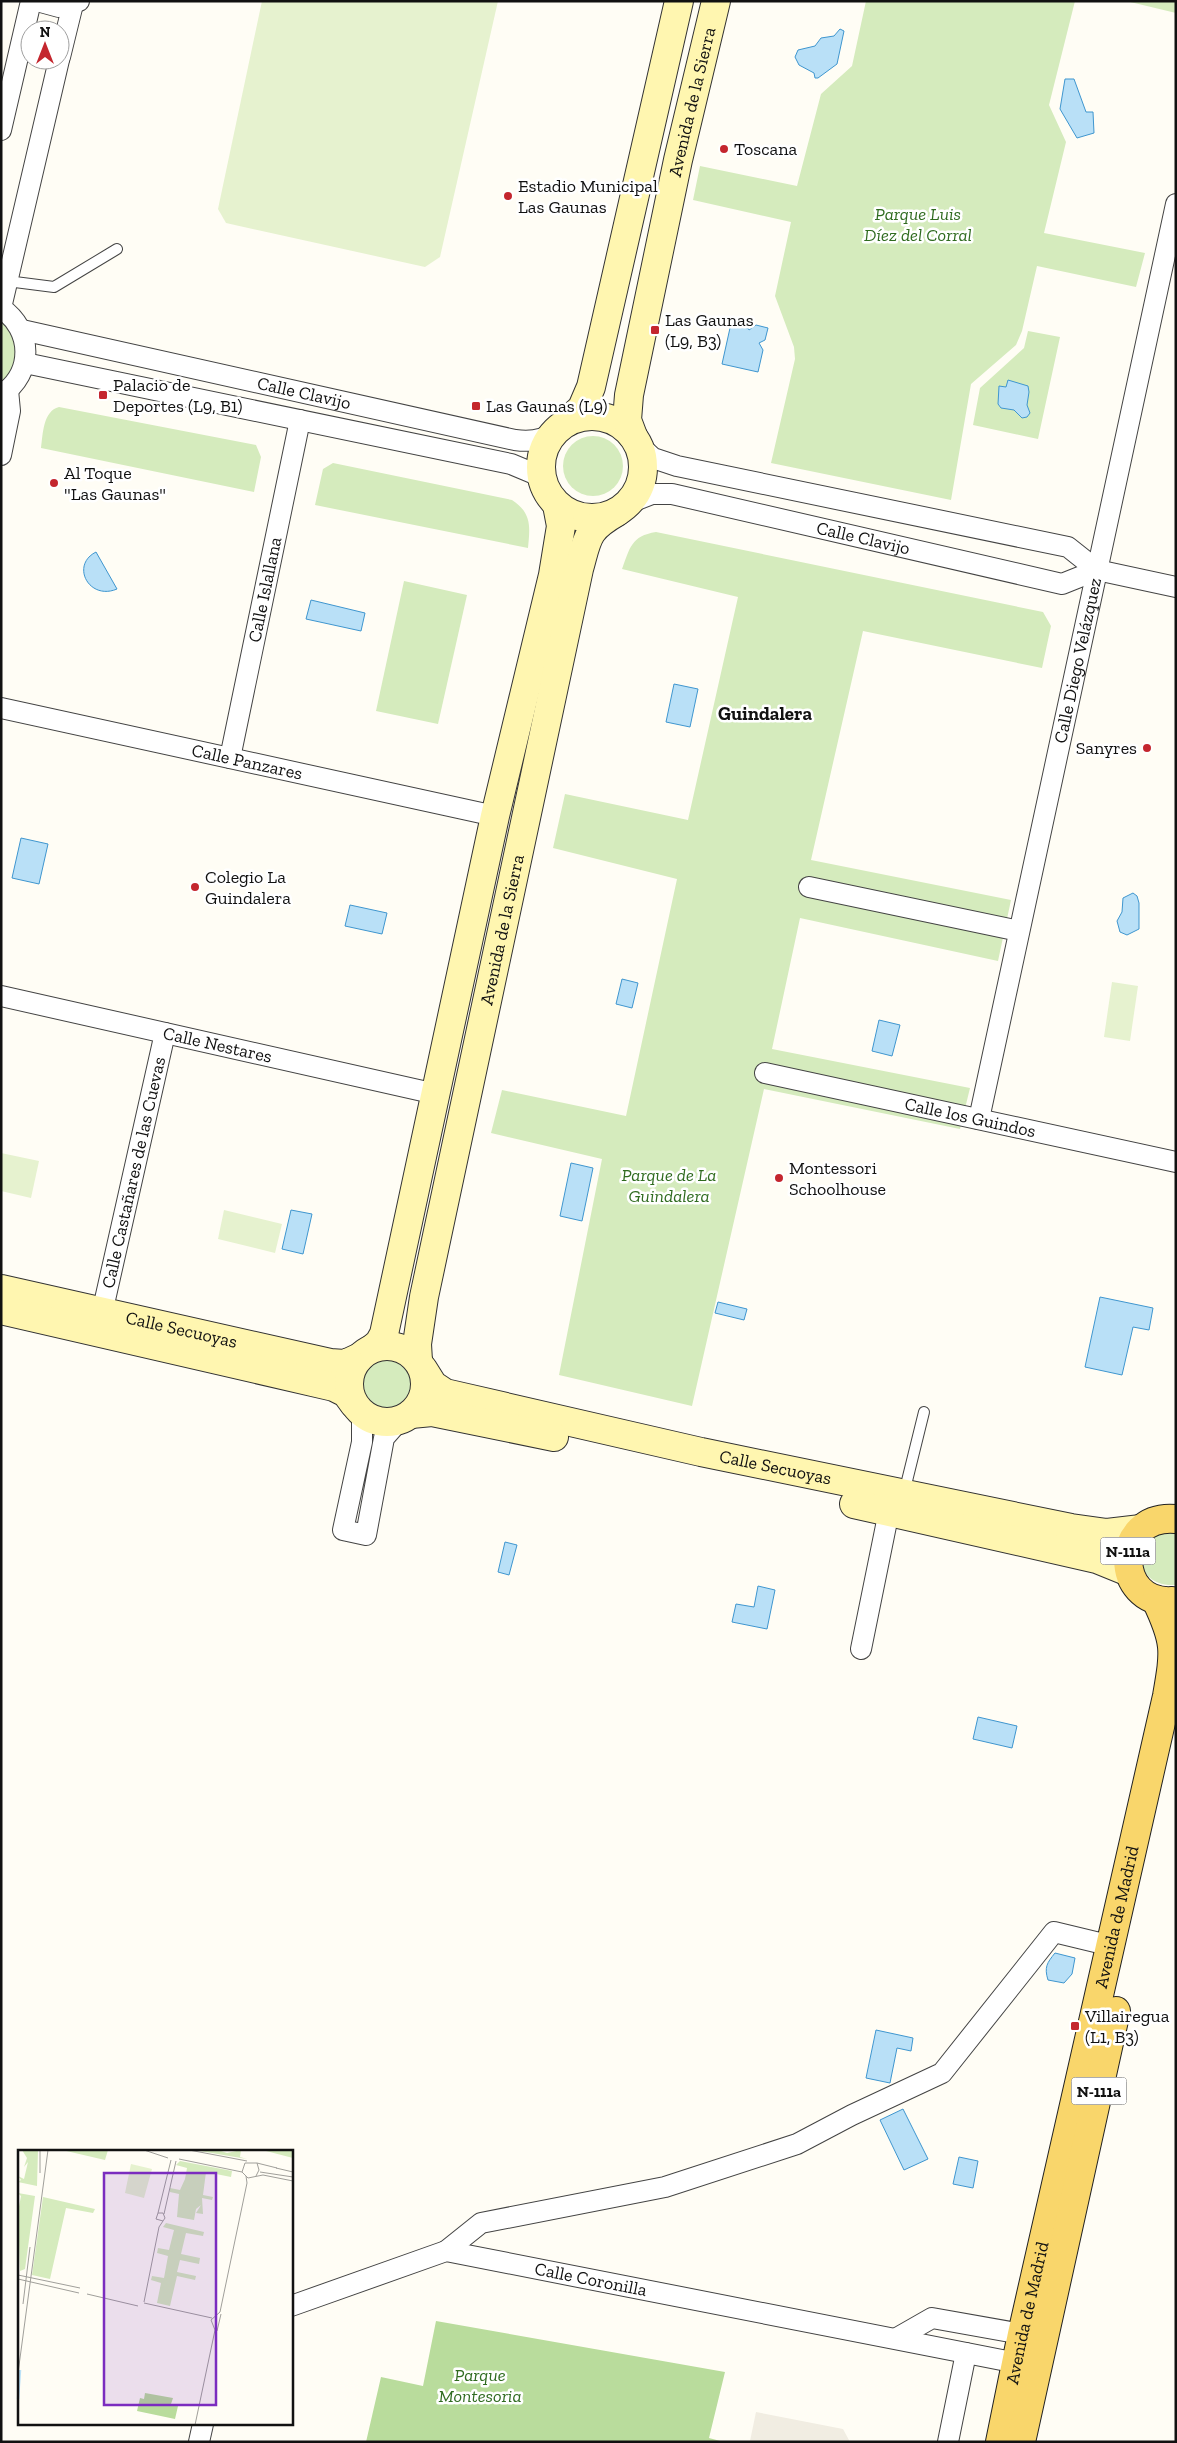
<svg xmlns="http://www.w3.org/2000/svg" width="1177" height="2443" font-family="'Zilla Slab',serif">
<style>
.green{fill:#d5ebbd}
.forest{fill:#b9dc9c}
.pitch{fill:#e6f2cf}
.plaza{fill:#f1ede2}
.water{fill:#b9e0f7;stroke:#3f96cf}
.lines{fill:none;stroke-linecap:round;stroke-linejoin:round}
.service-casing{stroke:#444;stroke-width:12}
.minor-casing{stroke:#444;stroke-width:22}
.secondary-casing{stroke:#333;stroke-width:30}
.primary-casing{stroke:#222;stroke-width:30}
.service{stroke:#fff;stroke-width:10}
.minor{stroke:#fff;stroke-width:20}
.secondary{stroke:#fff6b0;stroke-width:28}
.primary{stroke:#f9d66b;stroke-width:28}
.poi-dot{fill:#c4262e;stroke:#fff;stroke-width:2}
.labels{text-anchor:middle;stroke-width:5;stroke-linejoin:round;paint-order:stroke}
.shield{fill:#fff;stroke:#585858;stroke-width:1}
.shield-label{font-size:16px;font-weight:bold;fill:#111}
.street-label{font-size:18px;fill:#111;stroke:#fff}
.poi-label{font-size:18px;fill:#111;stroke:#fff;text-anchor:start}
.park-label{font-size:18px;font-style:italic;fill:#2f6b1f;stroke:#fff}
.neighbourhood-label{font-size:19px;font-weight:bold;fill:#111;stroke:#fff}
.inset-river{fill:none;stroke:#b9e0f7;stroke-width:2.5}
.inset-road{fill:none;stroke:#a09f9a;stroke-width:1}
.view{fill:#7b2cbf;fill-opacity:0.15;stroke:#7b2cbf;stroke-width:2.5}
.inset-edge{fill:none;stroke:#111;stroke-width:2.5}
</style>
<rect width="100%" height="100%" fill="#fffdf5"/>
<!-- green -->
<g class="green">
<polygon points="866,1 1075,1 1049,105 1066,142 1044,233 1145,253 1136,287 1037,266 1022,331 1016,345 971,384 951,500 771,463 795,359 794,347 775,296 791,222 693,200 700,166 797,186 821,94 852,66"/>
<polygon points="1126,1 1176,1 1176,13"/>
<polygon points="1,318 16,336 17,364 1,385"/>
<polygon points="1028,331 1060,337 1038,439 973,425 980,388 1024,348"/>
<path d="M59,407L256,445L261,457L254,492L41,448C43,434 43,411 59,407Z"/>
<circle cx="593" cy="466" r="30"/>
<path d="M333,463L512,500C532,513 530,527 528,548L315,505L323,469Z"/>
<path d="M656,532L1043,612L1051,626L1042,668L863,631L811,860L1011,900L998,961L800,918L772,1049L970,1088L960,1129L764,1089L692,1406L559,1375L602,1159L491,1133L502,1090L626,1116L677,879L553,848L565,794L688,820L738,597L622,569C630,548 631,536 656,532Z"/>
<polygon points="404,581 467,595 438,724 376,711"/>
<path d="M381,1352C447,1354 415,1440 370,1416C362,1411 361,1406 358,1398C346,1368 358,1368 381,1352Z"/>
<path d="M1167,1532L1176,1533V1585H1174C1135,1587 1130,1540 1167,1532Z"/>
</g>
<!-- forest -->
<polygon class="forest" points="436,2321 725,2372 709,2438 724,2442 366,2442 381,2377 423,2386"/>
<!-- pitch -->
<g class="pitch">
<polygon points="262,1 498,1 440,257 425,267 226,223 218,209"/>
<polygon points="1112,982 1138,986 1130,1041 1104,1037"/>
<polygon points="1,1153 39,1161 31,1198 1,1191"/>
<polygon points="224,1210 282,1224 275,1253 218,1239"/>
</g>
<!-- plaza -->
<polygon class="plaza" points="756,2412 843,2429 850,2442 750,2441"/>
<!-- water -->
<g class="water">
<polygon points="840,29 844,31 837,64 818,78 815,78 814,73 799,65 795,57 798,50 815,46 821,38 834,36"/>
<polygon points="1065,79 1074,79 1086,112 1093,112 1094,133 1077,138 1060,109"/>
<polygon points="732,319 744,322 749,330 756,325 768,328 765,340 759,343 763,350 758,372 722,364"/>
<polygon points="1008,380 1028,386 1029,392 1027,405 1030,413 1027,417 1022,418 1014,410 1001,408 998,404 999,386 1006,387"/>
<path d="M96,552L117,589C89,601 70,565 96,552Z"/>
<polygon points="311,600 365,613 361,631 306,619"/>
<polygon points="674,684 698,689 690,727 666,722"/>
<polygon points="21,838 48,844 39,884 12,878"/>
<polygon points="1133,893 1137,896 1139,903 1139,929 1127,935 1120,932 1117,921 1122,912 1123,898"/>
<polygon points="350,905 387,913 382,934 345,926"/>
<polygon points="622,979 638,983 632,1008 616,1004"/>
<polygon points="879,1020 900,1025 892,1056 872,1051"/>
<polygon points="571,1163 593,1168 582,1221 560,1216"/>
<polygon points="291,1210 312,1214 303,1254 282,1249"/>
<polygon points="1100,1297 1153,1308 1149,1330 1133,1327 1122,1375 1085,1367"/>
<polygon points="718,1302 747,1309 744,1320 715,1313"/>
<polygon points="505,1542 517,1545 509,1575 498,1572"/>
<polygon points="758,1586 775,1590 767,1629 732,1622 736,1604 754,1607"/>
<polygon points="978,1717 1017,1726 1012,1748 973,1739"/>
<path d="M1055,1953L1075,1958L1072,1974L1064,1983L1048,1980C1044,1967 1047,1963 1055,1953Z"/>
<polygon points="876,2030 913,2038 911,2051 897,2048 890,2083 866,2078"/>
<polygon points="903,2109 928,2159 904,2170 880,2120"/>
<polygon points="959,2157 978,2161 973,2188 953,2184"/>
</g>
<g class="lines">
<defs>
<g id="service">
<polyline points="7,281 54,287 117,249"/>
<polyline points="904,1493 924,1412"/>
</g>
<g id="minor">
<polyline points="37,1 59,7 79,1"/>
<polyline points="60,57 73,4"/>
<polyline points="1,130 31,1"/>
<polyline points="1,308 59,60"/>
<path d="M1,308C33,330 34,373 1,395"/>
<path id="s1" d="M22,330L515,440C530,442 544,441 555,431"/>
<polyline points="25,363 511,464 535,474 545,489"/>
<polyline points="639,445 653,458 677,466 1068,547 1097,570 1176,587"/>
<polyline points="1,455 10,411 8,390"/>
<path id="s2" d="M629,503L652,494H672L1062,584L1097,570"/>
<path id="s3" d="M1,708L495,816"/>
<path id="s4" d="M230,758L300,420"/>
<polyline points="809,887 1019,931"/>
<path id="s5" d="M1,996L436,1094"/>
<path id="s6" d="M765,1073L1176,1162"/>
<path id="s7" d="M979,1119L1176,204"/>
<path id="s8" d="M102,1313L165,1033"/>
<polyline points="362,1413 362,1442 343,1530 366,1535 384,1438 399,1421"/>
<polyline points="861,1649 889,1511"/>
<polyline points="446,2251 481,2223 665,2187 797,2144 852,2115 942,2073 1054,1932 1112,1946"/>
<path id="s9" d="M291,2306L446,2251L1017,2363"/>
<polyline points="897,2338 932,2318 1022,2334"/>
<polyline points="199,2442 203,2424"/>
<polyline points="948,2442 966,2353"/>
</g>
<g id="secondary">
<circle cx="592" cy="467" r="51"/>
<polyline points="567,422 582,408 591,387 679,1"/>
<path id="s10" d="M633,436L627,420L629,395L678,160L716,1"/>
<path id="s11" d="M1,1289L330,1363L345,1364L360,1357"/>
<polyline points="1,1310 334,1387 346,1393 354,1404"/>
<circle cx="387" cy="1384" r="38"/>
<polyline points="373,1348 379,1343 384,1334 495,816 553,575 561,526 557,505"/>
<path id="s12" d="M418,1361L417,1344L424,1297L579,569C588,537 586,530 617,512"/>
<path id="s13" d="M423,1369L433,1385L445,1393L701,1452L1071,1528L1107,1533L1141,1529"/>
<polyline points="411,1414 432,1412 554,1437"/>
<polyline points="854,1504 1097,1559 1129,1572"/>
</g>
<g id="primary">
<path d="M1172,1601C1113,1605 1113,1513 1176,1519"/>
<path id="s14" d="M1000,2442L1022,2334L1167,1696C1175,1650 1176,1642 1156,1600"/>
<polyline points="1021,2442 1116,2011"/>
</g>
</defs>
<!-- service casing -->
<use href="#service" class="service-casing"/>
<!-- minor casing -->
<use href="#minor" class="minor-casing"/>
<!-- secondary casing -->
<use href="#secondary" class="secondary-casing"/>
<!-- primary casing -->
<use href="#primary" class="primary-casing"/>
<!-- service -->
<use href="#service" class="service"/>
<!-- minor -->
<use href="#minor" class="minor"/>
<!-- secondary -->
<use href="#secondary" class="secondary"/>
<!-- primary -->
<use href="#primary" class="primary"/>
</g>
<!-- markers -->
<g class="poi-dot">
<circle cx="724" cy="149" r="5"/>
<circle cx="508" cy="196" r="5"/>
<rect x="650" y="325" width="10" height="10" rx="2.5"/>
<rect x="98" y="390" width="10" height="10" rx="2.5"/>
<rect x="471" y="401" width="10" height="10" rx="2.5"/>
<circle cx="54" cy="483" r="5"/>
<circle cx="1147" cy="748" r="5"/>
<circle cx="195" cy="887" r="5"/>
<circle cx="779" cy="1178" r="5"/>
<rect x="1070" y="2021" width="10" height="10" rx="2.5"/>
</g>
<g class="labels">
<!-- shield labels -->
<g class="shield">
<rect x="1100.5" y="1537.5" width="55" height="27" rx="4"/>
<rect x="1071.5" y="2077.5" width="55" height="27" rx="4"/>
</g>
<g class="shield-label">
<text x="1128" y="1557">N-111a</text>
<text x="1099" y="2097">N-111a</text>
</g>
<!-- street labels -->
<g class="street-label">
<text dy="6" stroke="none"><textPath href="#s10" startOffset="342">Avenida de la Sierra</textPath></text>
<text dy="6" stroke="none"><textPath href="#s1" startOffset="289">Calle Clavijo</textPath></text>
<text dy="6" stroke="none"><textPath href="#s2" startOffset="241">Calle Clavijo</textPath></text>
<text dy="6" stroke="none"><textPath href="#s4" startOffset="172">Calle Islallana</textPath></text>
<text dy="6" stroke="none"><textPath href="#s7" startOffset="469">Calle Diego Velázquez</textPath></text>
<text dy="6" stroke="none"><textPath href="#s3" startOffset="252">Calle Panzares</textPath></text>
<text dy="6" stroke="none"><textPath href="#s12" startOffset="440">Avenida de la Sierra</textPath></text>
<text dy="6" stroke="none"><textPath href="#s5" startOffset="222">Calle Nestares</textPath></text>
<text dy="6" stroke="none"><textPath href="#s6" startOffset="210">Calle los Guindos</textPath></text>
<text dy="6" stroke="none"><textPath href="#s8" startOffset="144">Calle Castañares de las Cuevas</textPath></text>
<text dy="6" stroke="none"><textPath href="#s11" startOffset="185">Calle Secuoyas</textPath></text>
<text dy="6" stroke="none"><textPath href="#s13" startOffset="372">Calle Secuoyas</textPath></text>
<text dy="6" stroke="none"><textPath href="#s14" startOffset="538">Avenida de Madrid</textPath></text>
<text dy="6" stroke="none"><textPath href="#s9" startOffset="312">Calle Coronilla</textPath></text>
<text dy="6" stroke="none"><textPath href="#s14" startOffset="132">Avenida de Madrid</textPath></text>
</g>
<!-- poi labels -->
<g class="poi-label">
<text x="734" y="155">Toscana</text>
<text x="518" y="192">Estadio Municipal<tspan x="518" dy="21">Las Gaunas</tspan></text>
<text x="665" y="326">Las Gaunas<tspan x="665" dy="21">(L9, B3)</tspan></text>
<text x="113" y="391">Palacio de<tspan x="113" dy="21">Deportes (L9, B1)</tspan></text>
<text x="486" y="412">Las Gaunas (L9)</text>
<text x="64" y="479">Al Toque<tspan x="64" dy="21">"Las Gaunas"</tspan></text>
<text x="1137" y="754" text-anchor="end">Sanyres</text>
<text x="205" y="883">Colegio La<tspan x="205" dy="21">Guindalera</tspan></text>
<text x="789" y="1174">Montessori<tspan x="789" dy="21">Schoolhouse</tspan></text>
<text x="1085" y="2022">Villairegua<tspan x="1085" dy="21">(L1, B3)</tspan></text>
</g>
<!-- park labels -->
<g class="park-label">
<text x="918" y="220">Parque Luis<tspan x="918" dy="21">Díez del Corral</tspan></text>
<text x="669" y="1181">Parque de La<tspan x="669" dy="21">Guindalera</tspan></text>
<text x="480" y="2381">Parque<tspan x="480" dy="21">Montesoria</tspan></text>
</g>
<!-- neighbourhood labels -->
<g class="neighbourhood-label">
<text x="765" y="720">Guindalera</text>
</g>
</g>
<!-- overview -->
<g transform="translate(18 2150)">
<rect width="275" height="275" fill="#fffdf5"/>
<path d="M4,0H20L19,36L0,32L3,30L0,26L6,29L10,12L6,17L9,8ZM44,0H90L87,10ZM176,0H209L203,1L209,3L223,0L222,7L229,9ZM275,0V8L248,1V0ZM162,11L214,21L213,27L188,22L185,45L195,47L194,50L184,48L185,64L178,63L183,55L178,59L176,70L159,67L161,44L152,42V38L162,40L167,29L169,18L158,15ZM0,43L17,46L7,119L2,121L0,62L3,46ZM25,47L77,59L75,63L48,58L32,129L14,125ZM148,73L186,82L185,86L168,83L163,104L182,108L181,114L162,110L159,122L178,126L177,130L159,126L152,156L139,153L143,133L133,130L134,126L146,128L150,106L139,103L140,98L151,100L156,80L145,77Z" fill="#d5ebbd"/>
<path d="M127,243L155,248L153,254L160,256L157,269L119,261L122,248L126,249Z" fill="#b9dc9c"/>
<path d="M113,14L134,19L126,48L107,43Z" fill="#e6f2cf"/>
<path class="inset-river" d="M0,249L2,220"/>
<path class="inset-road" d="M126,0L150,8M171,0L229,11M161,9L224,22M239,13L259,18M258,18L275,22M242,22L275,27M22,23V0M238,26L241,20L239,13H227L224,22L230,28L245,25L275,31M140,63L153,10M146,64L158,11M0,125L62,138M0,129L61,143M69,144L120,156M126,152L141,77L147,68L145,63H140L138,69L145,71M126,153L194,168M5,154L12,97M199,181L203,164M0,223L30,0M177,275L197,180L193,170L202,162L229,33L228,26"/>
<path class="view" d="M86,23H198V255H86Z"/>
<rect width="275" height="275" class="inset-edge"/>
</g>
<!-- border -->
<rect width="1177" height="2443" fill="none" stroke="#111111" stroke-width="5"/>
<!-- north arrow -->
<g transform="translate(45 45)"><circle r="24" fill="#ffffff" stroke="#a0a0a0"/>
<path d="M0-4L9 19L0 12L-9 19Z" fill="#c4262e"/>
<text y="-8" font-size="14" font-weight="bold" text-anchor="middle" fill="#111111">N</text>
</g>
</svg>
